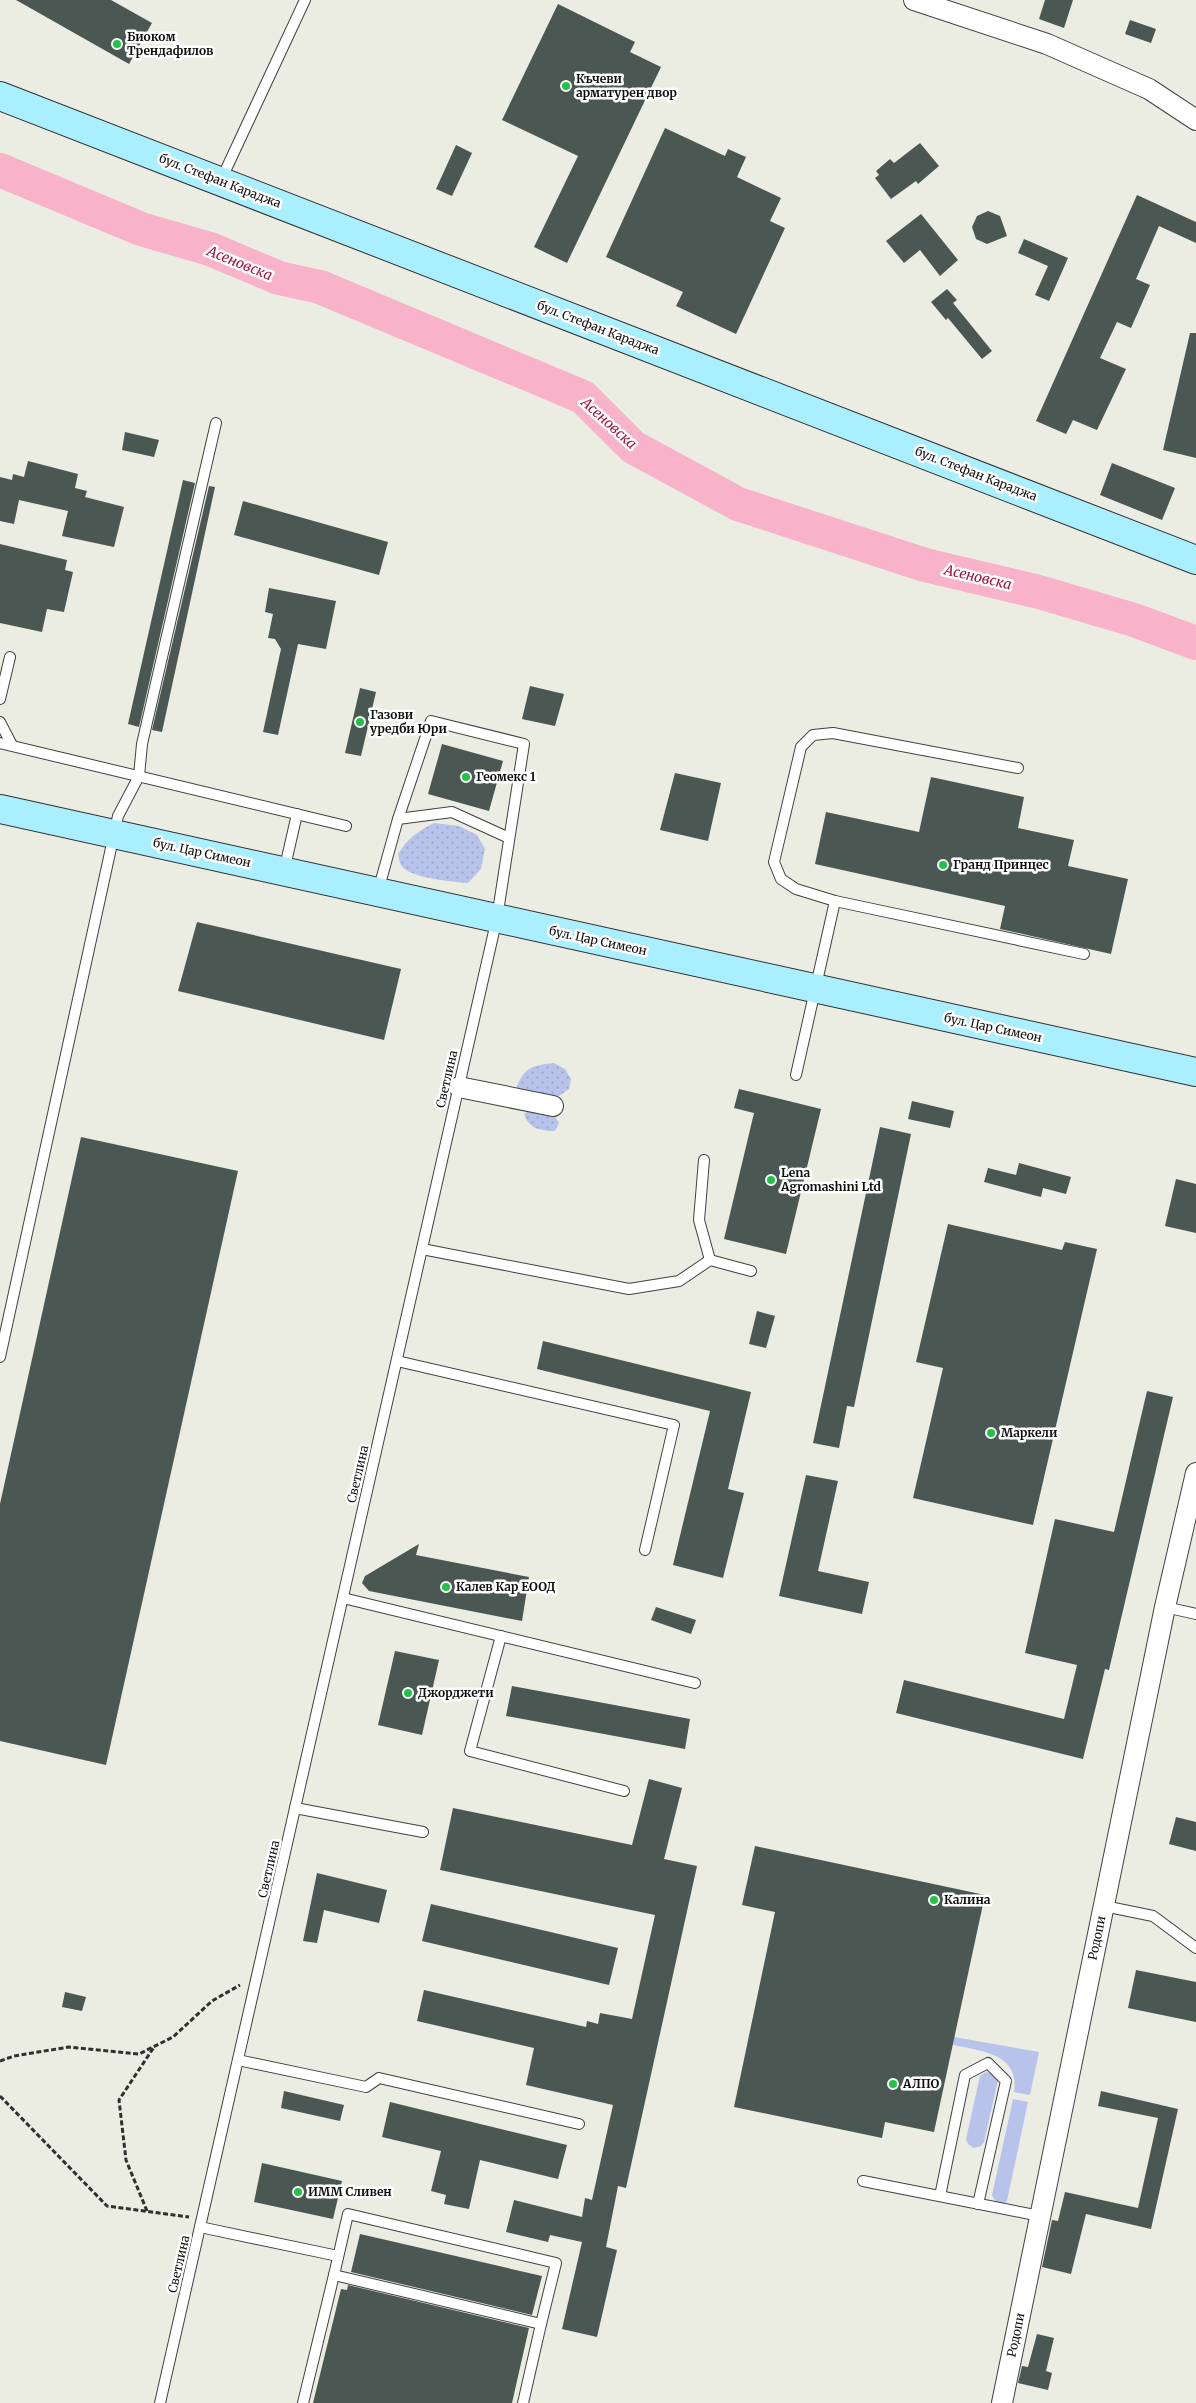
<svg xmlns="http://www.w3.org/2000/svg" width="1196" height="2403" font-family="Merriweather,serif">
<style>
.industrial{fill:#ebede2}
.grass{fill:#b7c3eb}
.park{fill:url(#park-dots)}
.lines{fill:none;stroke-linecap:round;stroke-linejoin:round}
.river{stroke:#f8b2c9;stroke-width:34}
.building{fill:#4a5753}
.lane-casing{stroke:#414141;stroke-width:12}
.street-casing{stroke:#414141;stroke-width:22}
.secondary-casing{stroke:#303030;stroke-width:30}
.path{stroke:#303030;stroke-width:3;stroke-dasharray:5 2.5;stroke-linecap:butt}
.lane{stroke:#fff;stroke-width:10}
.street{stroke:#fff;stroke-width:20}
.secondary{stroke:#aaefff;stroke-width:28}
.poi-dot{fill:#22c249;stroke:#fff;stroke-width:2}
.labels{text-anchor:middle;stroke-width:5;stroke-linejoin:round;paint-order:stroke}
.poi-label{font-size:12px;font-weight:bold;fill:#0e0e0e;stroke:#fff;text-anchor:start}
.street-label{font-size:12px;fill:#0e0e0e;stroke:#fff}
.water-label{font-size:14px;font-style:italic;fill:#a3133a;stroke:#fff}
</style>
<defs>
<pattern id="park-dots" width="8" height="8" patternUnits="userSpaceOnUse" patternTransform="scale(1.25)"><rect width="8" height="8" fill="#b7c3eb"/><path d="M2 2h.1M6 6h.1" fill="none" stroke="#9ca6c8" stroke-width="1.8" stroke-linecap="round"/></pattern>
</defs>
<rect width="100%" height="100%" fill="#effdff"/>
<!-- industrial -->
<rect class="industrial" x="0" y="0" width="1196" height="2403"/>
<!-- grass -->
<g class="grass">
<path d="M954,2037L1039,2052L1030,2095L1014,2092C1020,2054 982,2051 953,2045Z"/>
<polygon points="986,2072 992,2074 998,2080 984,2142 981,2146 974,2148 968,2144 966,2139 980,2076"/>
<polygon points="1013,2099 1028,2102 1007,2201 1003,2204 997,2204 992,2195"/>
</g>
<!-- park -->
<g class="park">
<path d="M434,823L459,826L477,835L485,849L481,869L468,883C454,882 408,878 401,865C399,862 399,857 398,854C407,839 419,830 434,823Z"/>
<path d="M554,1063L565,1069L571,1079L569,1089L559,1096L516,1089C523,1068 533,1065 554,1063Z"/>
<path d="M529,1111L554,1115L559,1123L555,1131C541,1131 529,1129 524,1114Z"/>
</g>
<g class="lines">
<!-- river -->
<polyline class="river" points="0,170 141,229 210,249 279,278 320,287 583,397 633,447 738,504 925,565 1039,592 1134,620 1196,643"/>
</g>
<!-- building -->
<g class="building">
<polygon points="16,0 111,0 152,23 129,64"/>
<polygon points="1045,0 1073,0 1064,28 1039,19"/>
<polygon points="558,4 635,42 630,52 661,67 567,263 534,247 578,156 502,120"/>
<polygon points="1130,20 1156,29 1151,43 1125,34"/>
<polygon points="665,128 725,156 728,149 746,157 737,177 781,198 770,221 785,228 736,334 676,306 683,292 606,257"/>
<polygon points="920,143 939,166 918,184 916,181 891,199 875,178 879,175 876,171 890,159 894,163"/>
<polygon points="456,145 472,153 452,196 436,189"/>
<polygon points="1137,195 1196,222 1196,243 1159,226 1136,279 1150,285 1131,328 1117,322 1100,358 1126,369 1097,430 1073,420 1066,434 1036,421"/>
<polygon points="988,211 1000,216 1007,236 987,244 976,239 972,227 977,216"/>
<polygon points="921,214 958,260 940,276 920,250 904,263 886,241"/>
<polygon points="1024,239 1068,258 1049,301 1035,295 1048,266 1018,253"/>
<polygon points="947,289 957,300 953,303 992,351 982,359 948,318 946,320 931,302"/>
<polygon points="1190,333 1196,333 1196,458 1163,450"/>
<polygon points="125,432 159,440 154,457 122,450"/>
<polygon points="28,461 78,474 75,488 87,491 85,497 124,507 114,547 62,536 68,511 19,500 14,524 0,521 0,477 12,480 13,474 24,477"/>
<polygon points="1112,463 1175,488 1162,520 1100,495"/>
<polygon points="183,480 195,483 139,727 128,724"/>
<polygon points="209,486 215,487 162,732 152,730"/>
<polygon points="243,501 388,542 379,575 234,535"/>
<polygon points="0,544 67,560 65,570 73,572 64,612 47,609 42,632 0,623"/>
<polygon points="269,588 336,601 326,649 298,644 278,735 263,732 281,649 275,639 268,638 273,614 265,612"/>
<polygon points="530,686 564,694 555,726 522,719"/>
<polygon points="360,688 376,692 361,756 345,753"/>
<polygon points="442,744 503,761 489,811 428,794"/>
<polygon points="675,773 721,783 708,841 660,830"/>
<polygon points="931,777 1024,797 1018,828 1074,840 1068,866 1128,879 1111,954 1000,929 1005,906 815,864 826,812 919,832"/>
<polygon points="197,922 401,969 384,1040 178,991"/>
<polygon points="739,1089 821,1109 786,1254 724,1239 754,1113 734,1108"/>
<polygon points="912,1101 954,1111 950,1128 908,1119"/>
<polygon points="880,1127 911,1134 854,1407 847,1406 839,1448 813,1443"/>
<polygon points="81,1137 238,1171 106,1765 0,1741 0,1504"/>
<polygon points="1019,1163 1071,1177 1066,1194 1043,1188 1041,1197 984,1182 988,1168 1016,1175"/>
<polygon points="1176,1179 1196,1184 1196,1233 1165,1226"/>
<polygon points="948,1224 1062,1250 1065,1242 1097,1249 1033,1525 913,1498 943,1368 916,1362"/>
<polygon points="757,1311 775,1316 766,1348 749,1344"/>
<polygon points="543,1341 751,1392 728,1489 744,1493 723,1578 673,1565 710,1411 537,1369"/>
<polygon points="1147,1391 1173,1397 1109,1670 1105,1669 1083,1759 896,1713 904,1680 1064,1719 1077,1665 1025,1653 1055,1519 1114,1532"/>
<polygon points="806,1475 838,1481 818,1571 869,1582 862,1614 779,1596"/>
<polygon points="419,1544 416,1555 529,1577 522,1621 369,1591 362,1583 365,1576"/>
<polygon points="656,1607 696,1620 691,1634 651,1620"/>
<polygon points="395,1651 439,1660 422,1735 378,1725"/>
<polygon points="512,1686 690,1719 685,1749 506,1716"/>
<polygon points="649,1779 682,1788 664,1859 697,1866 626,2188 618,2186 606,2247 617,2250 597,2337 562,2329 582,2242 550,2235 548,2242 506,2232 514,2200 582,2217 585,2198 592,2200 613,2105 526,2085 534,2048 417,2021 424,1990 586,2027 587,2021 598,2024 600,2013 632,2019 655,1915 440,1870 453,1808 632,1845"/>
<polygon points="1176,1817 1196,1822 1196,1851 1169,1844"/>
<polygon points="755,1846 985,1895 934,2132 885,2122 882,2138 734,2107 775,1912 742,1905"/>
<polygon points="317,1873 387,1890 379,1923 324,1910 317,1943 303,1941"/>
<polygon points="431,1904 618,1948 609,1985 422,1941"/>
<polygon points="1136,1970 1196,1982 1196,2022 1128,2008"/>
<polygon points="65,1992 86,1997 82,2011 62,2007"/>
<polygon points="284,2091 344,2105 340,2121 281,2108"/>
<polygon points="1101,2091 1178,2109 1151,2229 1086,2214 1071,2274 1042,2267 1052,2220 1058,2221 1065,2192 1138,2208 1158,2118 1098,2106"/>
<polygon points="390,2102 567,2145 558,2179 480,2160 469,2209 444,2204 446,2195 431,2191 441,2151 382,2137"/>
<polygon points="262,2163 342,2181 333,2219 254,2202"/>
<polygon points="360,2234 542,2276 532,2315 351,2272"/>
<polygon points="348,2285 529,2328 512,2403 313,2403 341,2289 347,2290"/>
<polygon points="1037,2334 1054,2338 1046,2371 1052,2373 1048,2390 1018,2383 1022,2366 1028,2367"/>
</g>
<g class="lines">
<defs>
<g id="lane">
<polyline points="221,180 305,0"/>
<polyline points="0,699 10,657"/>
<polyline points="0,722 12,745"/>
<polyline points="0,743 346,826"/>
<polyline points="1018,768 833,733 813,735 801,747 774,862 781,879 796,889 835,901 1084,954"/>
<polyline points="284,871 297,814"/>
<polyline points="378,891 398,819 452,812 509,838"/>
<polyline points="796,1075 835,901"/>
<polyline points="704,1160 699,1220 710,1260"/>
<polyline points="422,1249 629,1289 679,1281 710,1260 751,1271"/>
<polyline points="0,1357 118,816 139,776 142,744 216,423"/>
<polyline points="397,1361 674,1425 645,1550"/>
<polyline points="343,1598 695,1683"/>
<polyline points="1165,1607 1196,1614"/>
<polyline points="501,1636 470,1751 624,1791"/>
<polyline points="295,1808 423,1832"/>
<polyline points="1104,1906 1153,1916 1196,1948"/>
<polyline points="238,2060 366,2087 379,2078 579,2124"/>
<polyline points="863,2181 1040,2216"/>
<polyline points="940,2196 965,2075 988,2063 1006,2081 978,2204"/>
<polygon points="348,2214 556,2263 541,2324 334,2275"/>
<polyline points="200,2227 338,2256"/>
<polyline points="160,2403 497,918 524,744 431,721 398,819"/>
<polyline points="303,2403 334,2275"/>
<polyline points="523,2403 541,2324"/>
</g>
<g id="street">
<polyline points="914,0 1047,44 1149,89 1196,120"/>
<polyline points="459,1087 553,1106"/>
<polyline points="1002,2403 1165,1607 1196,1473"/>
</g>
<g id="secondary">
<polyline points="0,96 1196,560"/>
<polyline points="0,809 1196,1072"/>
</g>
</defs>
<!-- lane casing -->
<use href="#lane" class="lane-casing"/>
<!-- street casing -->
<use href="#street" class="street-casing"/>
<!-- secondary casing -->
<use href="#secondary" class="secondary-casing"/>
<!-- path -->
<g class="path">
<polyline points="0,2061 14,2056 69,2047 139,2054 173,2037 212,2001 240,1985"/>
<polyline points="0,2096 107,2206 189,2217"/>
<polyline points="147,2211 126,2160 119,2100 154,2047"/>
</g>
<!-- lane -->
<use href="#lane" class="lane"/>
<!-- street -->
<use href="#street" class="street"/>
<!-- secondary -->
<use href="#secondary" class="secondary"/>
</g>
<!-- markers -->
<g class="poi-dot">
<circle cx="117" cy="44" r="5"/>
<circle cx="566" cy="86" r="5"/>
<circle cx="360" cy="722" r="5"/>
<circle cx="466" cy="777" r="5"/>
<circle cx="943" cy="865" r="5"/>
<circle cx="771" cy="1180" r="5"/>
<circle cx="991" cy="1433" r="5"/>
<circle cx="446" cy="1587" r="5"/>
<circle cx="408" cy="1693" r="5"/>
<circle cx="934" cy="1900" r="5"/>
<circle cx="893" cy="2084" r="5"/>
<circle cx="298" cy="2192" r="5"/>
</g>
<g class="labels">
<!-- poi labels -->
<g class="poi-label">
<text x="127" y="41">Биоком<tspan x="127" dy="14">Трендафилов</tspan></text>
<text x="576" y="83">Къчеви<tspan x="576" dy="14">арматурен двор</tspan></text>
<text x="370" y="719">Газови<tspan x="370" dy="14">уредби Юри</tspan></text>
<text x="476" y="781">Геомекс 1</text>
<text x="953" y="869">Гранд Принцес</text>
<text x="781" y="1177">Lena<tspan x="781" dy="14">Agromashini Ltd</tspan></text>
<text x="1001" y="1437">Маркели</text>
<text x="456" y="1591">Калев Кар ЕООД</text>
<text x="418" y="1697">Джорджети</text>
<text x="944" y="1904">Калина</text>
<text x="903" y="2088">АЛПО</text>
<text x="308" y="2196">ИММ Сливен</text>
</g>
<!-- street labels -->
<g class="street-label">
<text transform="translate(220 181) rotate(21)" y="4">бул. Стефан Караджа</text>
<text transform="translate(598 328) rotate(21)" y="4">бул. Стефан Караджа</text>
<text transform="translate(976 474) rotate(21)" y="4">бул. Стефан Караджа</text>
<text transform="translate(202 853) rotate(12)" y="4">бул. Цар Симеон</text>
<text transform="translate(598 941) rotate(12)" y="4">бул. Цар Симеон</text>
<text transform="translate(993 1028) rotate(12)" y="4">бул. Цар Симеон</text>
<text transform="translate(447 1079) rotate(-77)" y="4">Светлина</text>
<text transform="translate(358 1474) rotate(-77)" y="4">Светлина</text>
<text transform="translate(269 1869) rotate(-77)" y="4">Светлина</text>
<text transform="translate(1097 1938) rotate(-78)" y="4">Родопи</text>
<text transform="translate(179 2264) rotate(-77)" y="4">Светлина</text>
<text transform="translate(1016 2335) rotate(-78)" y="4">Родопи</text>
</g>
<!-- water labels -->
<g class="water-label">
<text transform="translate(240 263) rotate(22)" y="5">Асеновска</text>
<text transform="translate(609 423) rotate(42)" y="5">Асеновска</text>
<text transform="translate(978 577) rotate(13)" y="5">Асеновска</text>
</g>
</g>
</svg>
